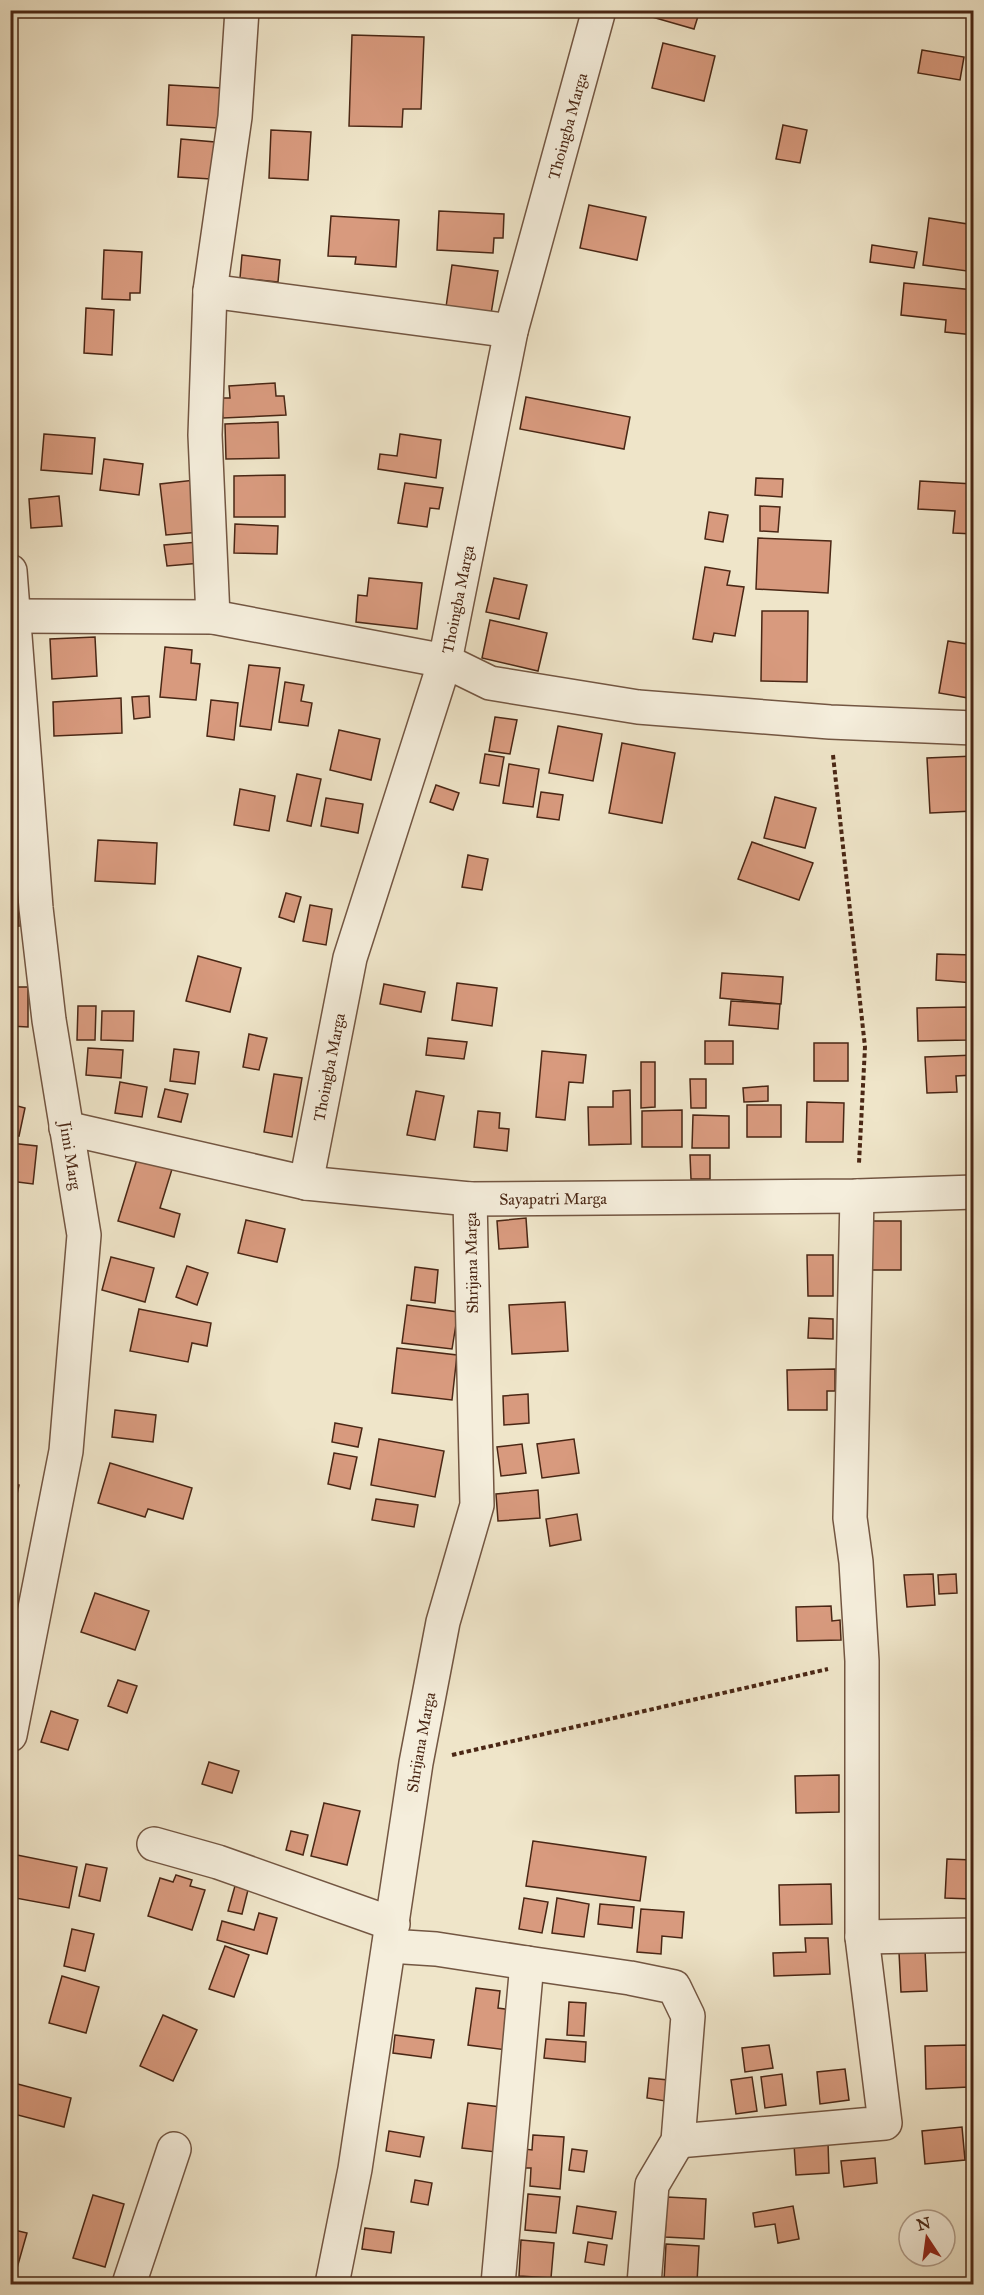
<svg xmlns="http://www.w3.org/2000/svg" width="984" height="2295" font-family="'IM FELL Great Primer',serif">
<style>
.building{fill:#d89a7e;stroke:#4a2715;stroke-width:1.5}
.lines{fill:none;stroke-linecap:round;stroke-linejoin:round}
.minor-casing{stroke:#735642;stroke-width:36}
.path{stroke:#4a2715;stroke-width:4;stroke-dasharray:4.5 3;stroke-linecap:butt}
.minor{stroke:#f5eedc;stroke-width:33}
.labels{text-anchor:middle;stroke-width:4.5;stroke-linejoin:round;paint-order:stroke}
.street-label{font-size:16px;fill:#4a2715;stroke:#f5eedc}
</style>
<rect width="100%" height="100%" fill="#efe5c9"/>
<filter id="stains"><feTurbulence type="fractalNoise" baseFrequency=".00333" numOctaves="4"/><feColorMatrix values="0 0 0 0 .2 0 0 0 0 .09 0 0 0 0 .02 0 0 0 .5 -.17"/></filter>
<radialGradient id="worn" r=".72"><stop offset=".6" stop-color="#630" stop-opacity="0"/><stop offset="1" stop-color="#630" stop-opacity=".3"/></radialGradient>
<!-- building -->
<g class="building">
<polygon points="646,10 700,10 694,29 645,15"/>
<polygon points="352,35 424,37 421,109 403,109 402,127 349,126"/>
<polygon points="663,43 715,56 704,101 652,88"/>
<polygon points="972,47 974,47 974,78 967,77"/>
<polygon points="922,50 964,57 960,80 918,73"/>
<polygon points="169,85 222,88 219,128 167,125"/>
<polygon points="783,125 807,130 800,163 776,159"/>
<polygon points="271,130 311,132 308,180 269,178"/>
<polygon points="181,139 215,142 211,179 178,177"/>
<polygon points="589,205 646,217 637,260 580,248"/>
<polygon points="439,211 504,214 503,238 494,238 493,253 437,250"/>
<polygon points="331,216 399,220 396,267 355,264 356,257 328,256"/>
<polygon points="929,218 974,225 974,264 968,263 967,271 923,265"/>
<polygon points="872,245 917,252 914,268 870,262"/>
<polygon points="104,250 142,252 140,293 130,293 130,300 102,299"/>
<polygon points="242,255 280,260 278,282 240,278"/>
<polygon points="452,265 498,271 491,314 446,307"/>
<polygon points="904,283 974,290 974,335 945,332 946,320 901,315"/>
<polygon points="86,308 114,310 112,355 84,353"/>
<polygon points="275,383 276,396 284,396 286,415 223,418 221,398 230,398 229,386"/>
<polygon points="526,397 630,417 624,449 520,429"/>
<polygon points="278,422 279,458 226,459 225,424"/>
<polygon points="971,423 974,423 974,445 970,445"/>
<polygon points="44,434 95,438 92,474 41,470"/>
<polygon points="400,434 441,440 436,478 378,469 380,454 397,456"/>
<polygon points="104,459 143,464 139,495 100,490"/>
<polygon points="285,475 285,517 234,517 234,476"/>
<polygon points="756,478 783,479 782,497 755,495"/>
<polygon points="195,480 200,532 166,535 160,484"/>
<polygon points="920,481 974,484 974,534 953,533 955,511 918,509"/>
<polygon points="405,483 443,488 439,509 430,508 427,527 398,523"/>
<polygon points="59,496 62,526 31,528 29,499"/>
<polygon points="760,506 780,507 778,532 760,531"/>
<polygon points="709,512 728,515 723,542 705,539"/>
<polygon points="235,524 278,526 277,554 234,553"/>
<polygon points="758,538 831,541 828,593 756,589"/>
<polygon points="198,542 201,563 167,566 164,545"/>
<polygon points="705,567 730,571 727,585 744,587 735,636 714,633 712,642 693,639"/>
<polygon points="369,578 422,583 417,629 356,622 358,595 367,596"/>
<polygon points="494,578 527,585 519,619 486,612"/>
<polygon points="762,611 808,611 807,682 761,681"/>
<polygon points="490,620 547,633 538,671 482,658"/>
<polygon points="95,637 97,676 52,679 50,639"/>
<polygon points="948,641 974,645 974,699 939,693"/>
<polygon points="165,647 192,650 191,663 200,664 196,700 160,697"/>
<polygon points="249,665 280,668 271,730 240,726"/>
<polygon points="285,682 304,685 301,701 312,703 308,726 279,722"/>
<polygon points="149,696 150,717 134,719 132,697"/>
<polygon points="121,698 122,733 54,736 53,702"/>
<polygon points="211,700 238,703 234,740 207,736"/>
<polygon points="495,717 517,720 510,754 489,751"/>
<polygon points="558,726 602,734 593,781 549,773"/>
<polygon points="339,730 380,739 371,780 330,770"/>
<polygon points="622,743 675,753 662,823 609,813"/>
<polygon points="485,754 504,757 499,786 480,783"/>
<polygon points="974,756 974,811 930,813 927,758"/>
<polygon points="509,764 539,769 533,807 503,803"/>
<polygon points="297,774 321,779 311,826 287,821"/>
<polygon points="436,785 459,793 453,810 430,802"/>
<polygon points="240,789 275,796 269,831 234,825"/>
<polygon points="541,792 563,795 559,820 537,817"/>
<polygon points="775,797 816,808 805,848 764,838"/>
<polygon points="326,798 363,804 358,833 321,826"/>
<polygon points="98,840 157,843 155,884 95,881"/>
<polygon points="752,842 813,863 799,900 738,879"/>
<polygon points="468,855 488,859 482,890 462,887"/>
<polygon points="286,893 301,897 294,922 279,917"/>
<polygon points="310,905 332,909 326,945 303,941"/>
<polygon points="18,910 19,926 10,927 10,911"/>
<polygon points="937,954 974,955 974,983 936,980"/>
<polygon points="198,956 241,968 230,1012 186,1001"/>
<polygon points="722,973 783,977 781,1004 720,998"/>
<polygon points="457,983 497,988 492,1026 452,1020"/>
<polygon points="384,984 425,992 421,1012 380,1004"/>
<polygon points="10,987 28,987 28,1027 10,1026"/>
<polygon points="731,1001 780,1004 778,1029 729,1025"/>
<polygon points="78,1006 96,1006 95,1040 77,1040"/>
<polygon points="967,1007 968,1040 918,1041 917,1008"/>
<polygon points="102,1011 134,1011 133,1041 101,1040"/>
<polygon points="249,1034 267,1038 259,1070 243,1067"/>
<polygon points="428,1038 467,1042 464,1059 426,1055"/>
<rect x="705" y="1041" width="28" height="23"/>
<rect x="814" y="1043" width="34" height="38"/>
<polygon points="88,1048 123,1050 121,1078 86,1075"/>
<polygon points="174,1049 199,1052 195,1084 170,1081"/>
<polygon points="542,1051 586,1055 583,1083 569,1082 565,1120 536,1117"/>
<polygon points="974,1055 974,1075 956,1076 957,1092 927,1093 925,1057"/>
<polygon points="641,1062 655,1062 655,1107 641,1108"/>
<polygon points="274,1074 302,1078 292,1137 264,1132"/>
<polygon points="690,1079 706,1079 706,1108 691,1108"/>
<polygon points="120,1082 147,1087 142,1117 115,1113"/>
<polygon points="768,1086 768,1101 744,1102 743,1088"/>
<polygon points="165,1089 188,1094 181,1122 158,1117"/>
<polygon points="630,1090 631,1144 589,1145 588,1107 613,1107 613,1091"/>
<polygon points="416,1091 444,1096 435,1140 407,1135"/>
<polygon points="807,1102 844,1103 843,1142 806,1142"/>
<polygon points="10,1104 25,1108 19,1136 10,1134"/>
<rect x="747" y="1105" width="34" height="32"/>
<polygon points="682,1110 682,1147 642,1147 642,1111"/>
<polygon points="478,1111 500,1113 499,1128 509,1129 507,1151 474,1147"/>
<polygon points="693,1115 729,1116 729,1148 692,1148"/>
<polygon points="10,1143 37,1146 33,1184 10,1181"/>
<polygon points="690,1155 710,1155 710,1179 691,1179"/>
<polygon points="138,1156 173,1166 160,1208 180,1214 174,1237 118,1221"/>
<polygon points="526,1218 528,1247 499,1249 497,1221"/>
<polygon points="246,1220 285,1229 277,1262 238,1253"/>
<rect x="871" y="1221" width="30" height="49"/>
<polygon points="807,1255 833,1255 833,1296 808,1296"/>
<polygon points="111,1257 154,1268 145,1302 102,1290"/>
<polygon points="187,1266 208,1273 197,1305 176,1297"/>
<polygon points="415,1267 438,1270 435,1303 411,1300"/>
<polygon points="565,1302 568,1351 512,1354 509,1305"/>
<polygon points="407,1305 458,1312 452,1349 402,1343"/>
<polygon points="139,1309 211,1323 207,1346 192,1343 188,1362 130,1351"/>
<polygon points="809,1318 833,1319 833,1339 808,1338"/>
<polygon points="397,1348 457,1355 452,1400 392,1393"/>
<polygon points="835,1369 835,1391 827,1391 827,1410 788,1410 787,1370"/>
<polygon points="528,1394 529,1423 504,1425 503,1396"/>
<polygon points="115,1410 156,1415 153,1442 112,1437"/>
<polygon points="335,1423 362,1428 358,1447 332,1442"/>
<polygon points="379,1439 444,1451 435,1497 371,1485"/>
<polygon points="574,1439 579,1473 542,1478 537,1444"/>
<polygon points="522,1444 526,1473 501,1476 497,1447"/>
<polygon points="334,1453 357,1457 350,1489 328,1484"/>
<polygon points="110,1463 192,1488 183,1519 148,1509 145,1517 98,1503"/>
<polygon points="10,1483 19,1485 14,1508 10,1507"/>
<polygon points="538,1490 540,1518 498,1521 496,1494"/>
<polygon points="376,1499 418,1505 414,1527 372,1520"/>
<polygon points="577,1514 581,1540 550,1546 546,1519"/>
<polygon points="933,1574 935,1605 907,1607 904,1575"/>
<polygon points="956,1574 957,1593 939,1594 938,1575"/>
<polygon points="95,1593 149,1611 135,1650 81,1632"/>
<polygon points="831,1606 832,1621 840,1620 841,1640 797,1641 796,1607"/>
<polygon points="118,1680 137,1686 127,1713 108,1706"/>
<polygon points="51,1711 78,1720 68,1750 41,1742"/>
<polygon points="209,1762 239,1771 232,1793 202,1784"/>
<polygon points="839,1775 839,1812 796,1813 795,1776"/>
<polygon points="324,1803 360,1811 347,1865 311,1856"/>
<polygon points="291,1831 308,1835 303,1855 286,1850"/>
<polygon points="533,1841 646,1857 640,1901 526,1886"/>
<polygon points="17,1855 77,1867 69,1908 10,1897"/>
<polygon points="947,1859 974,1860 972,1899 945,1898"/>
<polygon points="86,1864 107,1868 100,1901 79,1896"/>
<polygon points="176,1875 192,1880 190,1886 205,1890 192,1930 148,1916 160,1878 173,1882"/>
<polygon points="831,1884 832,1924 780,1925 779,1885"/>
<polygon points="235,1886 248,1890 242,1914 228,1911"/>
<polygon points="524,1898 548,1902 542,1933 519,1929"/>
<polygon points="557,1898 589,1904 584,1937 552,1933"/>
<polygon points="600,1904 634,1907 632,1928 598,1924"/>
<polygon points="641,1909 684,1912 682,1938 662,1936 661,1954 637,1952"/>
<polygon points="259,1913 277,1918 267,1954 217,1940 222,1921 254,1930"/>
<polygon points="72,1929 94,1934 85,1971 64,1966"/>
<polygon points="805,1938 828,1938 830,1974 774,1976 773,1953 806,1952"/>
<polygon points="225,1946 249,1955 234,1997 209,1989"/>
<polygon points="925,1950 927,1991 901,1992 899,1952"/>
<polygon points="62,1976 99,1987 86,2033 49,2023"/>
<polygon points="476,1988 500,1991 498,2008 512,2010 507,2050 468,2045"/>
<polygon points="569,2002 586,2003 584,2036 567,2035"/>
<polygon points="163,2015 197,2030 173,2081 140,2066"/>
<polygon points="395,2035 434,2040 431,2058 393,2053"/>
<polygon points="546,2039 586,2042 585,2062 544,2058"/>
<polygon points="769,2045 773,2068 745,2072 742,2048"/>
<polygon points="968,2045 969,2087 926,2089 925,2046"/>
<polygon points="845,2069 849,2100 820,2104 817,2072"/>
<polygon points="782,2074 786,2105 765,2108 761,2077"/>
<polygon points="752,2077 757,2111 736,2114 731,2080"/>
<polygon points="649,2078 668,2080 665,2101 647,2098"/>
<polygon points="10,2082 71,2098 64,2127 10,2113"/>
<polygon points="468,2103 501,2107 496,2152 462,2148"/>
<polygon points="962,2127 965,2160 925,2164 922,2131"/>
<polygon points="389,2131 424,2137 420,2157 386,2151"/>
<polygon points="533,2135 564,2137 560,2189 530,2186 531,2168 523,2168 525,2149 532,2150"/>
<polygon points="828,2142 829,2173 796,2175 794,2144"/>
<polygon points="572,2149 587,2151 584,2172 569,2170"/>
<polygon points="875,2158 877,2183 844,2187 841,2161"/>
<polygon points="415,2180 432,2183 428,2205 411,2202"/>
<polygon points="528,2194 560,2197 556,2233 525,2230"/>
<polygon points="93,2195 124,2204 105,2267 73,2258"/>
<polygon points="667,2197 706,2199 704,2239 665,2237"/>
<polygon points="577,2206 616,2212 612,2239 573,2233"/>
<polygon points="793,2206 799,2239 778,2243 775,2224 755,2227 753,2213"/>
<polygon points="365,2228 394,2232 391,2253 362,2249"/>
<polygon points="10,2229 27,2233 17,2268 10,2266"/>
<polygon points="521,2240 554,2243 551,2278 519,2276"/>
<polygon points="588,2242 607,2245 604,2265 585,2262"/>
<polygon points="666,2244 699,2246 697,2282 664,2281"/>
</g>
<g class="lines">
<defs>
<g id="minor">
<polyline points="210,291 511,331"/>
<path id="s1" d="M10,571L36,908L49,1020L84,1235L66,1451L10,1735"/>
<polyline points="15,616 213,617 445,661 490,683 638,707 830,722 974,728"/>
<polyline points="213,617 205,435 210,291 235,117 242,10"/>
<path id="s2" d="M66,1128L306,1183L470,1199L857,1196L974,1192"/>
<path id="s3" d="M306,1183L350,958L445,661L511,331L599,10"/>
<polyline points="154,1844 218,1862 393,1924"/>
<polyline points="862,1937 974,1935"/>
<polyline points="389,1946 436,1949 527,1963 498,2284"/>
<polyline points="527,1963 630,1978 674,1987 688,2016 678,2141 652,2185 644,2284"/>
<polyline points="678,2141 885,2123 862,1937 862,1661 856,1562 850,1518 857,1196"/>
<polyline points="129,2284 174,2149"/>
<path id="s4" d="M332,2284L355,2169L416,1763L443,1622L477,1505L470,1199"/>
</g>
</defs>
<!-- minor casing -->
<use href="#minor" class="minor-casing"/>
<!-- path -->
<g class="path">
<polyline points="833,755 865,1047 859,1163"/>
<polyline points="452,1755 828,1669"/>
</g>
<!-- minor -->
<use href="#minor" class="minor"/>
</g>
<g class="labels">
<!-- street labels -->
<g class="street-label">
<text dy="6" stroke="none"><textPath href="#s3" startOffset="1090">Thoingba Marga</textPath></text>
<text dy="6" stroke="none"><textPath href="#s3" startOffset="604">Thoingba Marga</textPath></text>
<text dy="6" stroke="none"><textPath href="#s3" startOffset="118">Thoingba Marga</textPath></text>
<text dy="6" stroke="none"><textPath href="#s1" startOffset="588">Jimi Marg</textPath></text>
<text dy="6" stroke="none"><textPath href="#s2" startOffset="494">Sayapatri Marga</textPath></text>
<text transform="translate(471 1263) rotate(-91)" y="6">Shrijana Marga</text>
<text dy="6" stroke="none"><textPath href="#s4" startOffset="549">Shrijana Marga</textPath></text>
</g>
</g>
<!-- margin -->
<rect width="984" height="2295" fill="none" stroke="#efe5c9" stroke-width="36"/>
<rect x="12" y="12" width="960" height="2271" fill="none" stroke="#4a2715" stroke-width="3"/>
<rect x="18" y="18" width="948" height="2259" fill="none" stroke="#4a2715" stroke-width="1.5"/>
<!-- north arrow -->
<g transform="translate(927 2238) rotate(347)"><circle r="28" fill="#f5eedc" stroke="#b19e8c" stroke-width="1.5"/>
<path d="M0-4.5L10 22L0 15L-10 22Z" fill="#8f2418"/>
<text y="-9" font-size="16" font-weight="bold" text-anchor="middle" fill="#4a2715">N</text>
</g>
<rect width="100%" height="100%" filter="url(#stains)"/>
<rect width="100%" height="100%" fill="url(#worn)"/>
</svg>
